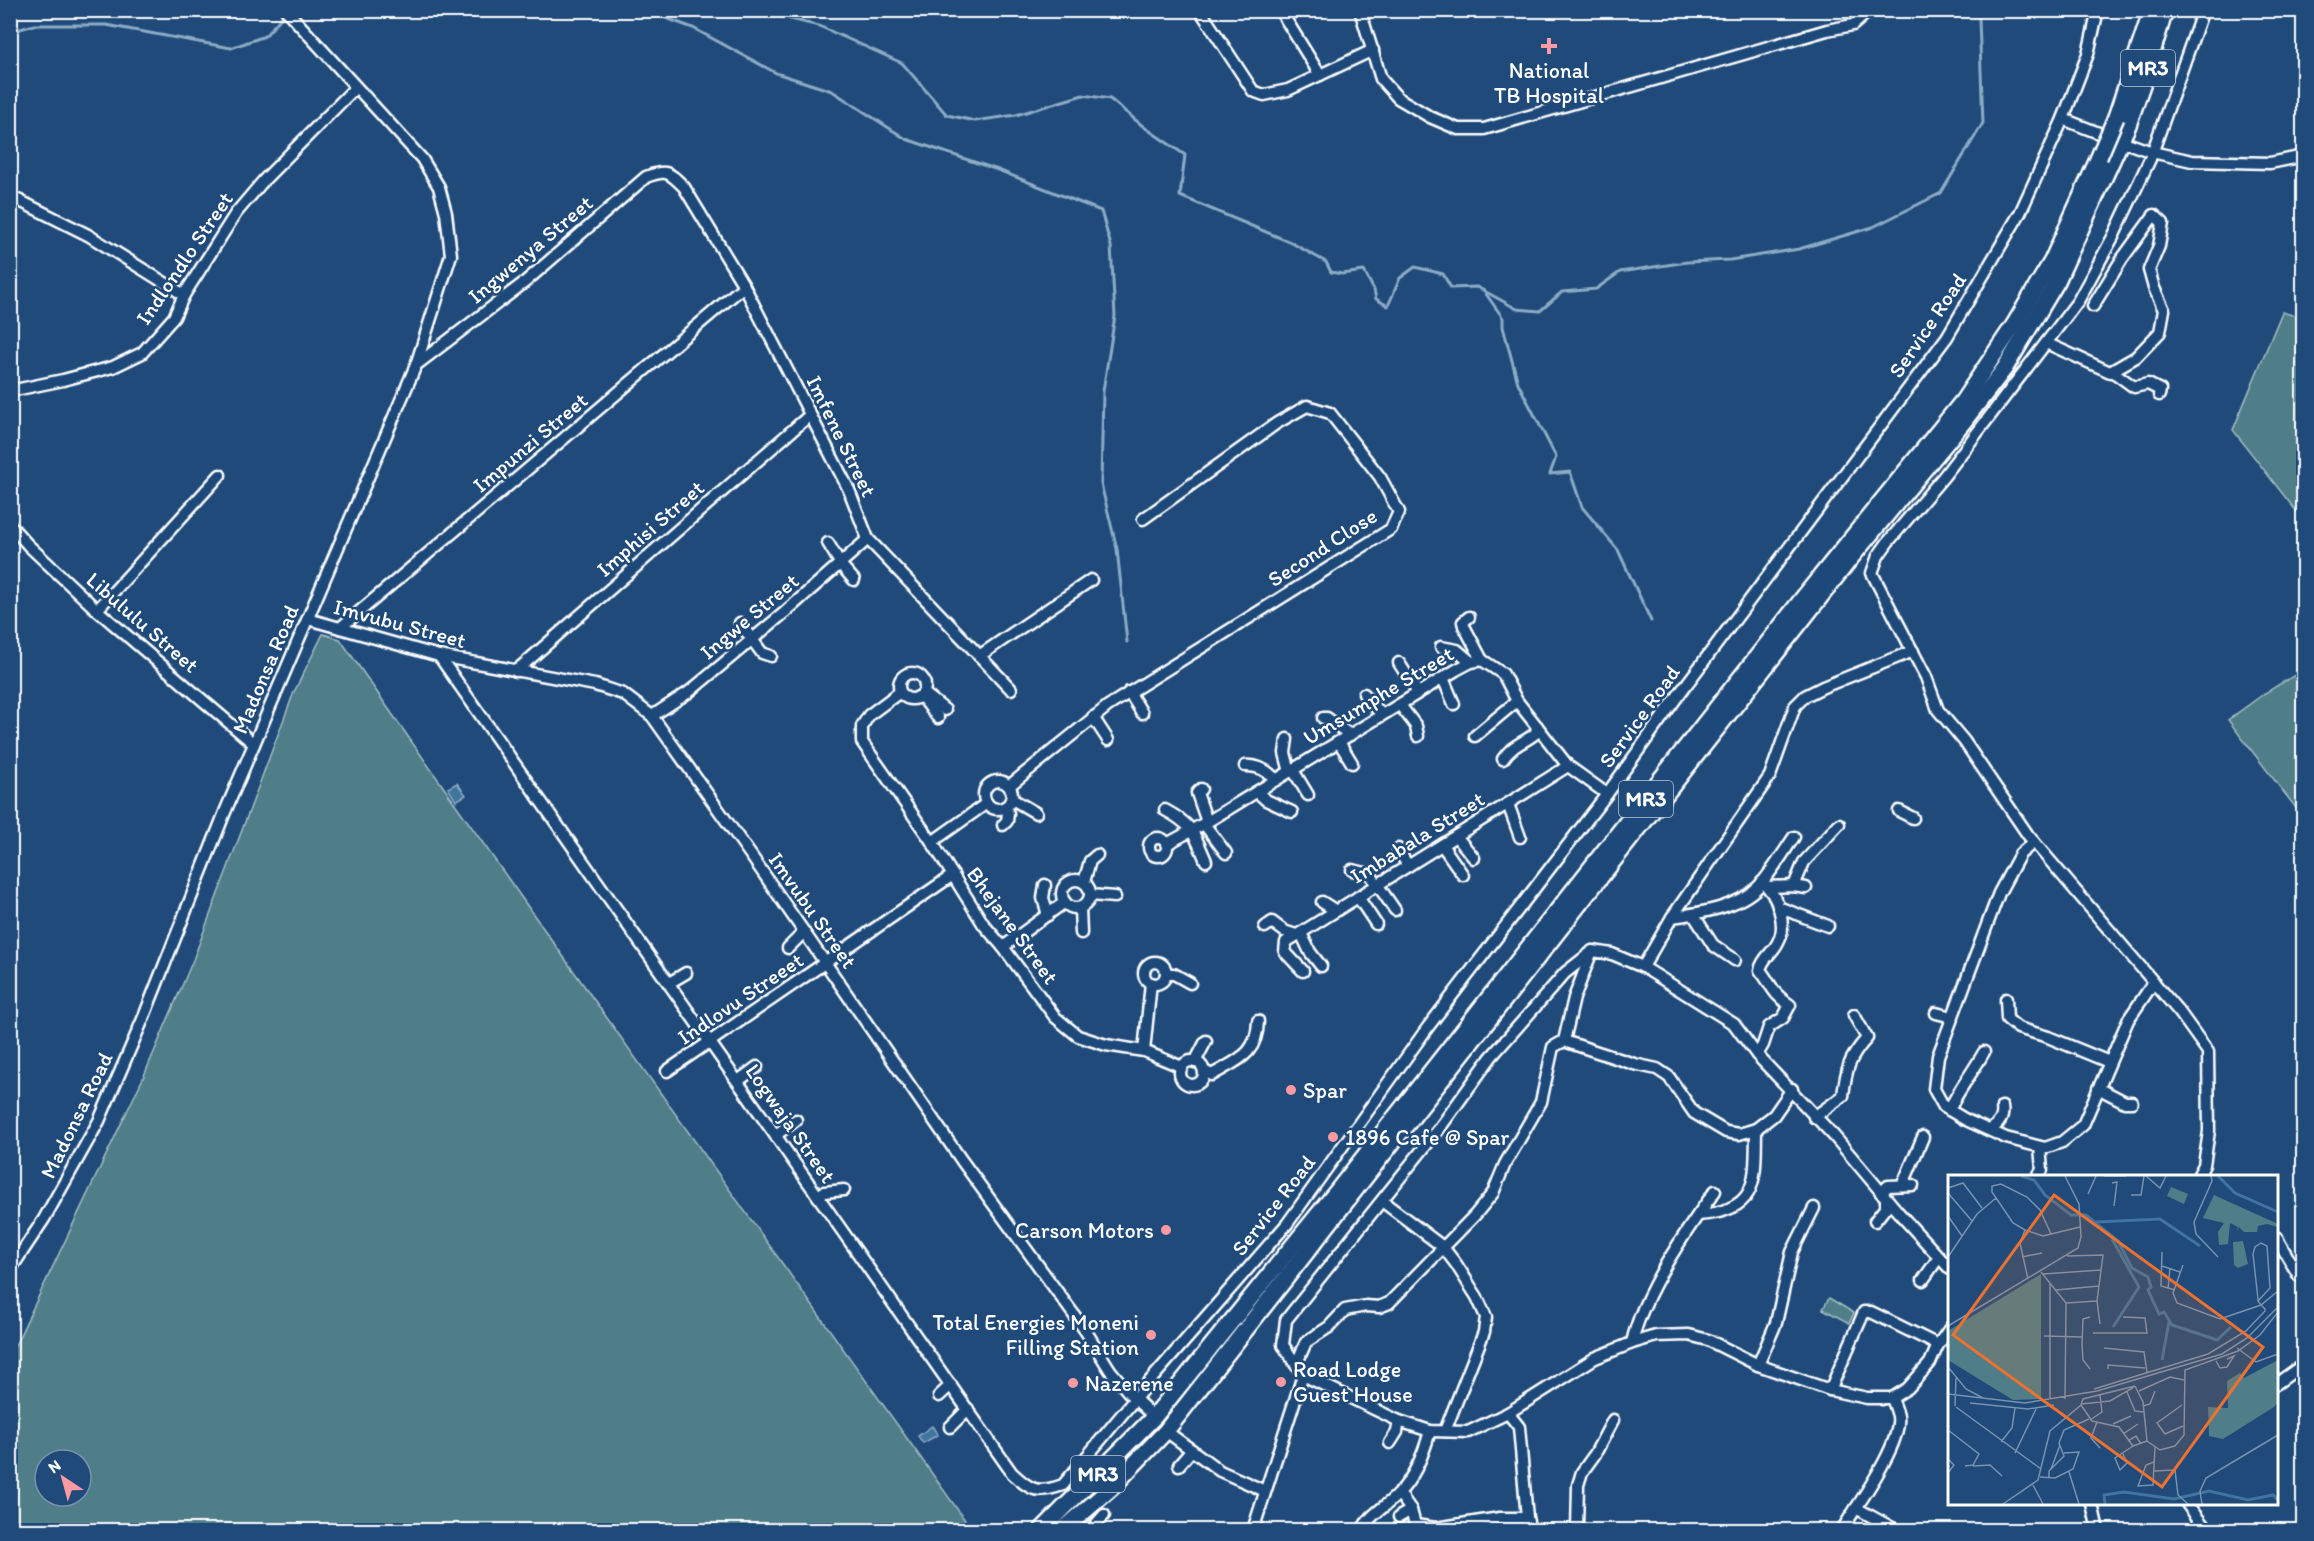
<svg xmlns="http://www.w3.org/2000/svg" width="2314" height="1541" font-family="Itim,sans-serif">
<style>
.green{fill:#4f7e89;stroke:#a7bec4;stroke-width:1.5;fill-rule:evenodd}
.water{fill:#41749e;stroke:#8dacc5;stroke-width:1.5}
.lines{fill:none;stroke-linecap:round;stroke-linejoin:round}
.stream{stroke:#8dacc5;stroke-width:3}
.minor-casing{stroke:#fff;stroke-width:15}
.highway-casing{stroke:#fff;stroke-width:20}
.minor{stroke:#1f4a7a;stroke-width:10}
.highway{stroke:#1f4a7a;stroke-width:15}
.highway-bridge-casing{stroke:#fff;stroke-width:20;stroke-linecap:butt}
.highway-bridge{stroke:#1f4a7a;stroke-width:15}
.poi-dot{fill:#ff9aa2;stroke:#1f4a7a;stroke-width:2}
.labels{text-anchor:middle;stroke-width:5;stroke-linejoin:round;paint-order:stroke}
.shield{fill:#1f4a7a;stroke:#bcc9d7;stroke-width:1.5}
.shield-label{font-size:21px;font-weight:bold;fill:#fff}
.poi-label{font-size:22px;fill:#fff;stroke:#1f4a7a;text-anchor:start}
.street-label{font-size:22px;fill:#fff;stroke:#1f4a7a}
.inset-river{fill:none;stroke:#41749e;stroke-width:3}
.inset-road{fill:none;stroke:#7992af;stroke-width:1.5}
.view{fill:#eb7230;fill-opacity:0.15;stroke:#eb7230;stroke-width:3}
.inset-edge{fill:none;stroke:#fff;stroke-width:3}
</style>
<rect width="100%" height="100%" fill="#1f4a7a"/>
<filter id="ink" filterUnits="userSpaceOnUse"><feTurbulence type="fractalNoise" baseFrequency=".0167" numOctaves="2"/><feDisplacementMap in="SourceGraphic" scale="12" xChannelSelector="R" yChannelSelector="G"/><feConvolveMatrix kernelMatrix="1 2 1 2 8 2 1 2 1" color-interpolation-filters="sRGB"/></filter>
<g filter="url(#ink)">
<!-- green -->
<g class="green">
<polygon points="2282,312 2303,318 2303,520 2233,430"/>
<path d="M323,634L340,639C547,938 762,1233 972,1530H11V1354L143,1078L193,960L294,692ZM45,1460H81V1496H45Z"/>
<polygon points="2303,670 2303,817 2228,720 2265,693"/>
<polygon points="1829,1298 1854,1313 1849,1323 1823,1309"/>
</g>
<!-- water -->
<g class="water">
<polygon points="457,783 466,795 456,801 448,788"/>
<polygon points="932,1426 938,1435 923,1443 918,1436"/>
</g>
<g class="lines">
<!-- stream -->
<g class="stream">
<polyline points="644,10 693,28 776,73 832,91 906,139 998,170 1101,211 1111,246 1115,316 1103,391 1101,484 1117,549 1127,642"/>
<polyline points="754,10 819,26 902,63 947,115 975,121 1016,115 1083,95 1110,99 1144,127 1185,155 1180,196 1290,242 1326,262 1331,272 1342,274 1364,271 1374,290 1376,299 1388,306 1400,278 1415,267 1443,274 1451,288 1477,287 1517,309 1540,311 1562,292 1596,289 1620,272 1687,262 1730,260 1799,249 1873,227 1941,193 1983,123 1979,19"/>
<polyline points="10,32 34,25 106,25 231,48 265,36 286,12"/>
<polyline points="1486,294 1503,318 1503,327 1518,383 1556,457 1550,474 1570,472 1582,507 1618,550 1651,621"/>
</g>
<defs>
<g id="minor">
<polyline points="1200,10 1253,91 1264,95 1288,90 1373,50"/>
<polyline points="1280,10 1320,75"/>
<polyline points="1360,10 1381,79 1398,98 1430,117 1458,129 1484,129 1827,30 1853,25 1870,10"/>
<polyline points="2063,119 2114,139"/>
<polyline points="2127,143 2152,152 2192,161 2270,163 2304,156"/>
<polyline points="10,196 88,235 184,295"/>
<polyline points="2046,343 2110,372 2136,357 2160,332 2164,310 2154,288 2149,270 2159,246 2163,223 2154,215 2122,259 2093,306"/>
<path d="M416,365L525,282L646,177C667,169 669,172 684,187L744,286L849,490L868,539L1011,689"/>
<polyline points="2112,371 2134,387 2148,384 2160,390 2159,395"/>
<polyline points="10,391 63,380 113,367 142,353 174,317 184,295 236,213 264,180 355,88"/>
<polyline points="10,525 28,545 97,610 254,744"/>
<polyline points="828,543 837,558 842,562"/>
<polyline points="840,564 854,580"/>
<polyline points="97,610 220,475"/>
<polyline points="1469,617 1463,622 1464,626 1482,660"/>
<polyline points="308,619 439,656 595,685 623,694 652,716 757,864 962,1161 1085,1330 1110,1370 1130,1394 1154,1417"/>
<polyline points="740,623 762,653 771,656"/>
<polyline points="340,628 744,286"/>
<polyline points="1441,647 1457,650 1471,662"/>
<path d="M439,656L1012,1473C1031,1491 1037,1494 1063,1485L1149,1382L1287,1224L1428,1027L1607,794L1677,697L1947,337L2020,213L2063,119L2088,54L2098,10"/>
<polyline points="979,656 1091,580"/>
<polyline points="1399,663 1418,693"/>
<polyline points="516,671 810,415"/>
<circle cx="912" cy="686" r="13"/>
<polyline points="1443,678 1454,704"/>
<polyline points="900,692 869,715 862,726 862,742 932,842 984,925 1003,947 1055,1017 1078,1036 1106,1045 1144,1051 1182,1067"/>
<polyline points="1129,692 1142,713"/>
<polyline points="925,694 945,710"/>
<polyline points="1364,694 1382,715"/>
<polyline points="918,697 923,698 938,718"/>
<polyline points="1400,705 1416,726 1418,736"/>
<polyline points="652,716 689,692 784,613 868,539"/>
<polyline points="1093,717 1108,740"/>
<polyline points="1323,718 1327,718 1350,735"/>
<polyline points="1475,736 1517,701"/>
<polyline points="1287,739 1285,753 1290,772"/>
<polyline points="1339,742 1352,763"/>
<path d="M1503,759C1513,744 1524,743 1536,733L1537,726"/>
<path d="M1245,766C1257,765 1268,771 1276,780"/>
<polyline points="1293,770 1308,795"/>
<circle cx="998" cy="795" r="14"/>
<polyline points="1009,786 1108,706 1391,529 1399,512 1380,477 1330,413 1307,406 1277,423 1143,519"/>
<polyline points="1201,789 1197,793 1207,822"/>
<polyline points="1257,792 1266,800 1292,812"/>
<polyline points="1012,799 1036,813"/>
<polyline points="1508,804 1520,837"/>
<path d="M1165,810C1193,825 1194,833 1206,861"/>
<polyline points="1899,811 1913,818"/>
<polyline points="1204,824 1226,853"/>
<polyline points="1003,825 1007,821 1008,813 1005,807"/>
<polyline points="1456,836 1474,858"/>
<circle cx="1158" cy="847" r="9"/>
<polyline points="932,842 987,803"/>
<polyline points="2034,842 2020,854 1999,893 1938,1056 1934,1089 1944,1107 1966,1120 2006,1138 2045,1148 2062,1142 2083,1125 2128,1020 2154,982"/>
<polyline points="1167,844 1207,822 1456,670 1471,662 1482,660 1503,674 1517,701 1568,766 1607,794"/>
<polyline points="1442,845 1463,875"/>
<polyline points="1398,849 1408,866"/>
<polyline points="1352,870 1370,874 1395,910"/>
<circle cx="1076" cy="894" r="14"/>
<polyline points="1084,882 1090,861 1097,855"/>
<polyline points="1045,885 1043,898 1048,915"/>
<polyline points="1794,886 1804,862 1839,824"/>
<polyline points="1768,887 1794,886 1806,888"/>
<polyline points="1090,895 1115,897"/>
<polyline points="1358,897 1376,924"/>
<polyline points="1322,902 1336,911"/>
<polyline points="1778,907 1828,926"/>
<polyline points="1080,908 1081,933"/>
<polyline points="1693,914 1713,945 1735,960"/>
<path d="M1672,917C1700,913 1738,908 1759,886C1772,872 1783,853 1794,837"/>
<polyline points="1265,927 1272,922 1284,931 1296,935"/>
<polyline points="1301,933 1310,952 1321,966"/>
<polyline points="1003,947 1065,902"/>
<polyline points="788,948 804,932"/>
<circle cx="1155" cy="973" r="11"/>
<polyline points="1643,967 1672,917 1770,776 1795,706 1805,696 1823,687 1913,651"/>
<polyline points="1303,971 1285,952 1286,942 1568,766"/>
<polyline points="1166,974 1174,974 1190,983"/>
<polyline points="669,983 686,973"/>
<polyline points="2006,999 2007,1019 2018,1028 2048,1037 2109,1062"/>
<polyline points="1936,1013 1952,1017"/>
<polyline points="1564,1041 1634,1064 1657,1069 1669,1077 1694,1113 1726,1132 1739,1134 1756,1129 1774,1115 1792,1089"/>
<polyline points="1144,1051 1151,983"/>
<path d="M1757,1055L1763,1045L1769,1027L1783,1018L1790,1005C1771,993 1773,986 1760,970C1763,957 1773,953 1778,942C1788,925 1777,893 1762,882"/>
<circle cx="1192" cy="1073" r="12"/>
<polyline points="1195,1062 1206,1041"/>
<polyline points="667,1071 953,875"/>
<path d="M1204,1071L1212,1075C1239,1059 1257,1055 1258,1021"/>
<polyline points="738,1081 757,1067"/>
<polyline points="2098,1088 2125,1102 2132,1102"/>
<path d="M1949,1110C1959,1089 1973,1072 1984,1052"/>
<path d="M1814,1117L1843,1096C1846,1069 1849,1058 1867,1038L1854,1015"/>
<path d="M1989,1130C1999,1125 2004,1118 2002,1107"/>
<polyline points="776,1135 796,1120"/>
<polyline points="2038,1176 2042,1170 2040,1147"/>
<polyline points="2198,1176 2204,1165 2209,1131 2208,1052 2180,1013 2028,835 1964,741 1938,710 1926,677 1872,573 1878,556 1888,542 1944,476 2078,301 2113,237 2150,159 2203,10"/>
<polyline points="1903,1184 1923,1137"/>
<polyline points="1881,1193 1888,1186 1913,1185"/>
<polyline points="818,1196 824,1192 844,1190"/>
<polyline points="1382,1201 1443,1247 1456,1264 1477,1297 1486,1317 1484,1332 1445,1431"/>
<path d="M1698,1215C1760,1211 1755,1180 1756,1129"/>
<polyline points="1875,1221 1886,1207 1886,1198"/>
<polyline points="2276,1237 2299,1276"/>
<polyline points="1950,1269 1898,1212 1834,1136 1757,1055 1734,1024 1643,967 1612,954 1593,951 1565,973 1491,1057 1439,1129 1286,1320 1283,1345 1303,1375 1399,1421 1430,1431 1468,1432 1508,1413 1595,1358 1632,1343 1656,1336 1689,1335 1708,1340 1758,1365 1830,1390 1867,1398 1892,1398 1908,1388 1930,1363 1938,1345 1950,1328"/>
<polyline points="10,1270 44,1219 99,1121 143,1019 225,812 416,365 451,255 446,213 439,187 422,159 286,10"/>
<polyline points="1923,1280 1939,1257"/>
<path d="M1632,1343C1642,1294 1686,1231 1715,1191"/>
<polyline points="1296,1365 1306,1342 1329,1327 1345,1310 1366,1306 1379,1307 1389,1303 1475,1215 1493,1193 1505,1164 1541,1102 1553,1047 1564,1041 1574,998 1592,951"/>
<polyline points="1758,1365 1776,1323 1792,1252 1814,1208"/>
<polyline points="2276,1384 2304,1364"/>
<polyline points="1830,1390 1864,1312 1871,1312 1938,1345"/>
<polyline points="939,1396 951,1385"/>
<polyline points="1508,1413 1519,1427 1527,1518 1530,1530"/>
<polyline points="950,1427 968,1409"/>
<polyline points="1166,1431 1220,1471 1265,1491"/>
<polyline points="1390,1443 1397,1432 1399,1421"/>
<polyline points="1179,1465 1192,1450"/>
<polyline points="1399,1493 1411,1510 1415,1525 1436,1528 1500,1518 1527,1518"/>
<polyline points="2092,1504 2098,1530"/>
<polyline points="2187,1504 2207,1530"/>
<polyline points="1856,1508 1896,1530"/>
<polyline points="1399,1517 1411,1510"/>
<polyline points="1091,1530 1104,1515"/>
<polyline points="1253,1530 1303,1375"/>
<path d="M1362,1530C1370,1514 1386,1507 1398,1494C1415,1477 1424,1453 1430,1431"/>
<polyline points="1577,1530 1578,1485 1582,1472 1595,1454 1613,1420"/>
<path d="M1842,1530C1857,1505 1902,1445 1898,1416C1897,1411 1894,1404 1892,1398"/>
</g>
<g id="highway">
<polyline points="2116,117 2152,10"/>
<polyline points="1042,1530 1154,1417 1338,1190 1804,597 1963,401 2014,325 2052,261 2099,157"/>
<polyline points="1063,1530 1111,1488 1166,1431 1849,560 1964,421 2005,368 2057,281 2128,125 2145,76 2165,10"/>
</g>
</defs>
<!-- minor casing -->
<use href="#minor" class="minor-casing"/>
<!-- highway casing -->
<use href="#highway" class="highway-casing"/>
<!-- minor -->
<use href="#minor" class="minor"/>
<!-- highway -->
<use href="#highway" class="highway"/>
<defs>
<polyline id="highway-bridge" points="2099,157 2116,117"/>
</defs>
<!-- highway-bridge casing -->
<use href="#highway-bridge" class="highway-bridge-casing"/>
<!-- highway-bridge -->
<use href="#highway-bridge" class="highway-bridge"/>
</g>
</g>
<!-- markers -->
<g class="poi-dot">
<path d="M1546 37h6v6h6v6h-6v6h-6v-6h-6v-6h6z"/>
<circle cx="1291" cy="1090" r="6"/>
<circle cx="1333" cy="1137" r="6"/>
<circle cx="1166" cy="1230" r="6"/>
<circle cx="1151" cy="1335" r="6"/>
<circle cx="1281" cy="1382" r="6"/>
<circle cx="1073" cy="1383" r="6"/>
</g>
<g class="labels">
<!-- shield labels -->
<g class="shield">
<rect x="2121" y="50" width="54" height="36" rx="4.5"/>
<rect x="1619" y="781" width="54" height="36" rx="4.5"/>
<rect x="1071" y="1456" width="54" height="36" rx="4.5"/>
</g>
<g class="shield-label">
<text x="2148" y="75">MR3</text>
<text x="1646" y="806">MR3</text>
<text x="1098" y="1481">MR3</text>
</g>
<!-- poi labels -->
<g class="poi-label">
<text x="1549" y="78" text-anchor="middle">National<tspan x="1549" dy="25">TB Hospital</tspan></text>
<text x="1303" y="1098">Spar</text>
<text x="1345" y="1145">1896 Cafe @ Spar</text>
<text x="1154" y="1238" text-anchor="end">Carson Motors</text>
<text x="1139" y="1330" text-anchor="end">Total Energies Moneni<tspan x="1139" dy="25">Filling Station</tspan></text>
<text x="1293" y="1377">Road Lodge<tspan x="1293" dy="25">Guest House</tspan></text>
<text x="1085" y="1391">Nazerene</text>
</g>
<!-- street labels -->
<g class="street-label">
<text transform="translate(530 249) rotate(-40)" y="8">Ingwenya Street</text>
<text transform="translate(184 258) rotate(-56)" y="8">Indlondlo Street</text>
<text transform="translate(1927 325) rotate(-56)" y="8">Service Road</text>
<text transform="translate(842 436) rotate(64)" y="8">Imfene Street</text>
<text transform="translate(530 442) rotate(-40)" y="8">Impunzi Street</text>
<text transform="translate(650 528) rotate(-41)" y="8">Imphisi Street</text>
<text transform="translate(1322 547) rotate(-33)" y="8">Second Close</text>
<text transform="translate(749 616) rotate(-40)" y="8">Ingwe Street</text>
<text transform="translate(143 622) rotate(41)" y="8">Libululu Street</text>
<text transform="translate(400 623) rotate(15)" y="8">Imvubu Street</text>
<text transform="translate(265 669) rotate(-67)" y="8">Madonsa Road</text>
<text transform="translate(1378 695) rotate(-31)" y="8">Umsumphe Street</text>
<text transform="translate(1639 716) rotate(-54)" y="8">Service Road</text>
<text transform="translate(1417 837) rotate(-32)" y="8">Imbabala Street</text>
<text transform="translate(813 910) rotate(55)" y="8">Imvubu Street</text>
<text transform="translate(1013 925) rotate(54)" y="8">Bhejane Street</text>
<text transform="translate(740 998) rotate(-34)" y="8">Indlovu Streeet</text>
<text transform="translate(76 1115) rotate(-64)" y="8">Madonsa Road</text>
<text transform="translate(791 1123) rotate(55)" y="8">Logwaja Street</text>
<text transform="translate(1273 1205) rotate(-52)" y="8">Service Road</text>
</g>
</g>
<!-- overview -->
<g transform="translate(1948 1175)">
<rect width="330" height="330" fill="#1f4a7a"/>
<path d="M223,12L240,19L236,29L219,21ZM266,20L330,49V52L319,49L310,51L309,57H296L291,52L288,58L290,52L282,48L280,69L271,70L270,57L276,48L255,43ZM295,66L300,89L290,93L286,90L285,67ZM93,99V224L65,225L0,185V156ZM330,185V227L326,232L275,264L261,261L260,232L280,233L279,206L292,198L296,203Z" fill="#4f7e89"/>
<path class="inset-river" d="M73,1L86,5L97,20L123,40H138L170,66L184,93L200,102L203,112L200,115L211,139L216,137L224,150L269,165L283,152M270,1L287,18L330,37M148,47L212,44L252,71M164,64L191,112L165,152M214,185L221,147M157,329L156,320L176,317L226,324L261,316L300,325L325,320L330,325"/>
<path class="inset-road" d="M156,1H178M198,1L212,13L218,1M263,1L264,6L246,47L248,59L270,82M164,8L169,7L166,31M0,13L15,8L34,33M0,18L24,46M140,19L148,1M183,20H193L196,1M0,41L14,61M77,55L72,68L80,104M103,59L92,35L79,22L53,9L44,11V17L65,48L77,55L95,61L132,52M214,77L213,111L227,115M119,81L155,80L149,126L152,149M0,82L29,39L48,23M74,82L94,78M235,90L225,118L229,128L272,144L313,130L330,116M214,91L232,97M93,97L118,128L117,224M95,99L153,95M220,114L222,93M108,115L151,111M118,128L149,126M142,142L135,144L134,169L135,185L142,194M0,151L130,73L133,62L131,29L117,1M145,158H199L197,143L175,142M96,161L134,162M156,173L196,177L199,197M289,173L308,187L330,179M268,186L272,193L279,192L286,181L279,184M0,192L18,214L35,223M160,194V190L197,193M187,211L195,227L199,266L212,275L227,271L236,260L237,195L290,176L312,160L330,137M146,214L260,179L298,156L317,136V134L313,130L310,126V124L305,79L307,72L313,68L319,71L322,113L310,126M191,216L222,202L236,205M179,217L187,236L196,237M0,219L77,228L149,216L274,179L299,163L330,132M102,223V108M22,228L80,234L106,230M133,229L162,226L186,212M133,230L144,246L171,252L185,271L199,266M234,230L209,248L217,259L235,251M7,231L8,203M195,231L202,229L207,216M8,232L93,294M142,245L154,237L152,220M149,247L143,263L152,273M165,249L183,241M0,255L31,279L25,290L17,291M175,259L190,249M180,266L188,261L193,269M53,267L64,253L67,233M67,278L88,234M175,279L179,288L172,295L167,283L185,271M0,284L6,290L0,298M206,287L198,290L190,311L205,310L207,272M25,291L42,290L54,301M103,294L112,270M206,296L227,295L230,320L240,329M121,297L131,329M92,302L107,303L125,294L131,277L116,278M101,303V296L116,281L111,268L116,255L141,244M85,310L95,329M55,329L90,305L102,256L133,230L135,224L187,211M254,329L252,316L258,303L330,260"/>
<path class="view" d="M106,20L315,172L214,312L5,160Z"/>
<rect width="330" height="330" class="inset-edge"/>
</g>
<!-- margin -->
<rect width="2314" height="1541" fill="none" stroke="#1f4a7a" stroke-width="36"/>
<rect x="18" y="18" width="2278" height="1505" fill="none" stroke="#fff" stroke-width="2" filter="url(#ink)"/>
<!-- north arrow -->
<g transform="translate(63 1478) rotate(324)"><circle r="28" fill="#1f4a7a" stroke="#7992af" stroke-width="1.5"/>
<path d="M0-4.5L10 22L0 15L-10 22Z" fill="#ff9aa2"/>
<text y="-9" font-size="16" font-weight="bold" text-anchor="middle" fill="#ffffff">N</text>
</g>
</svg>
